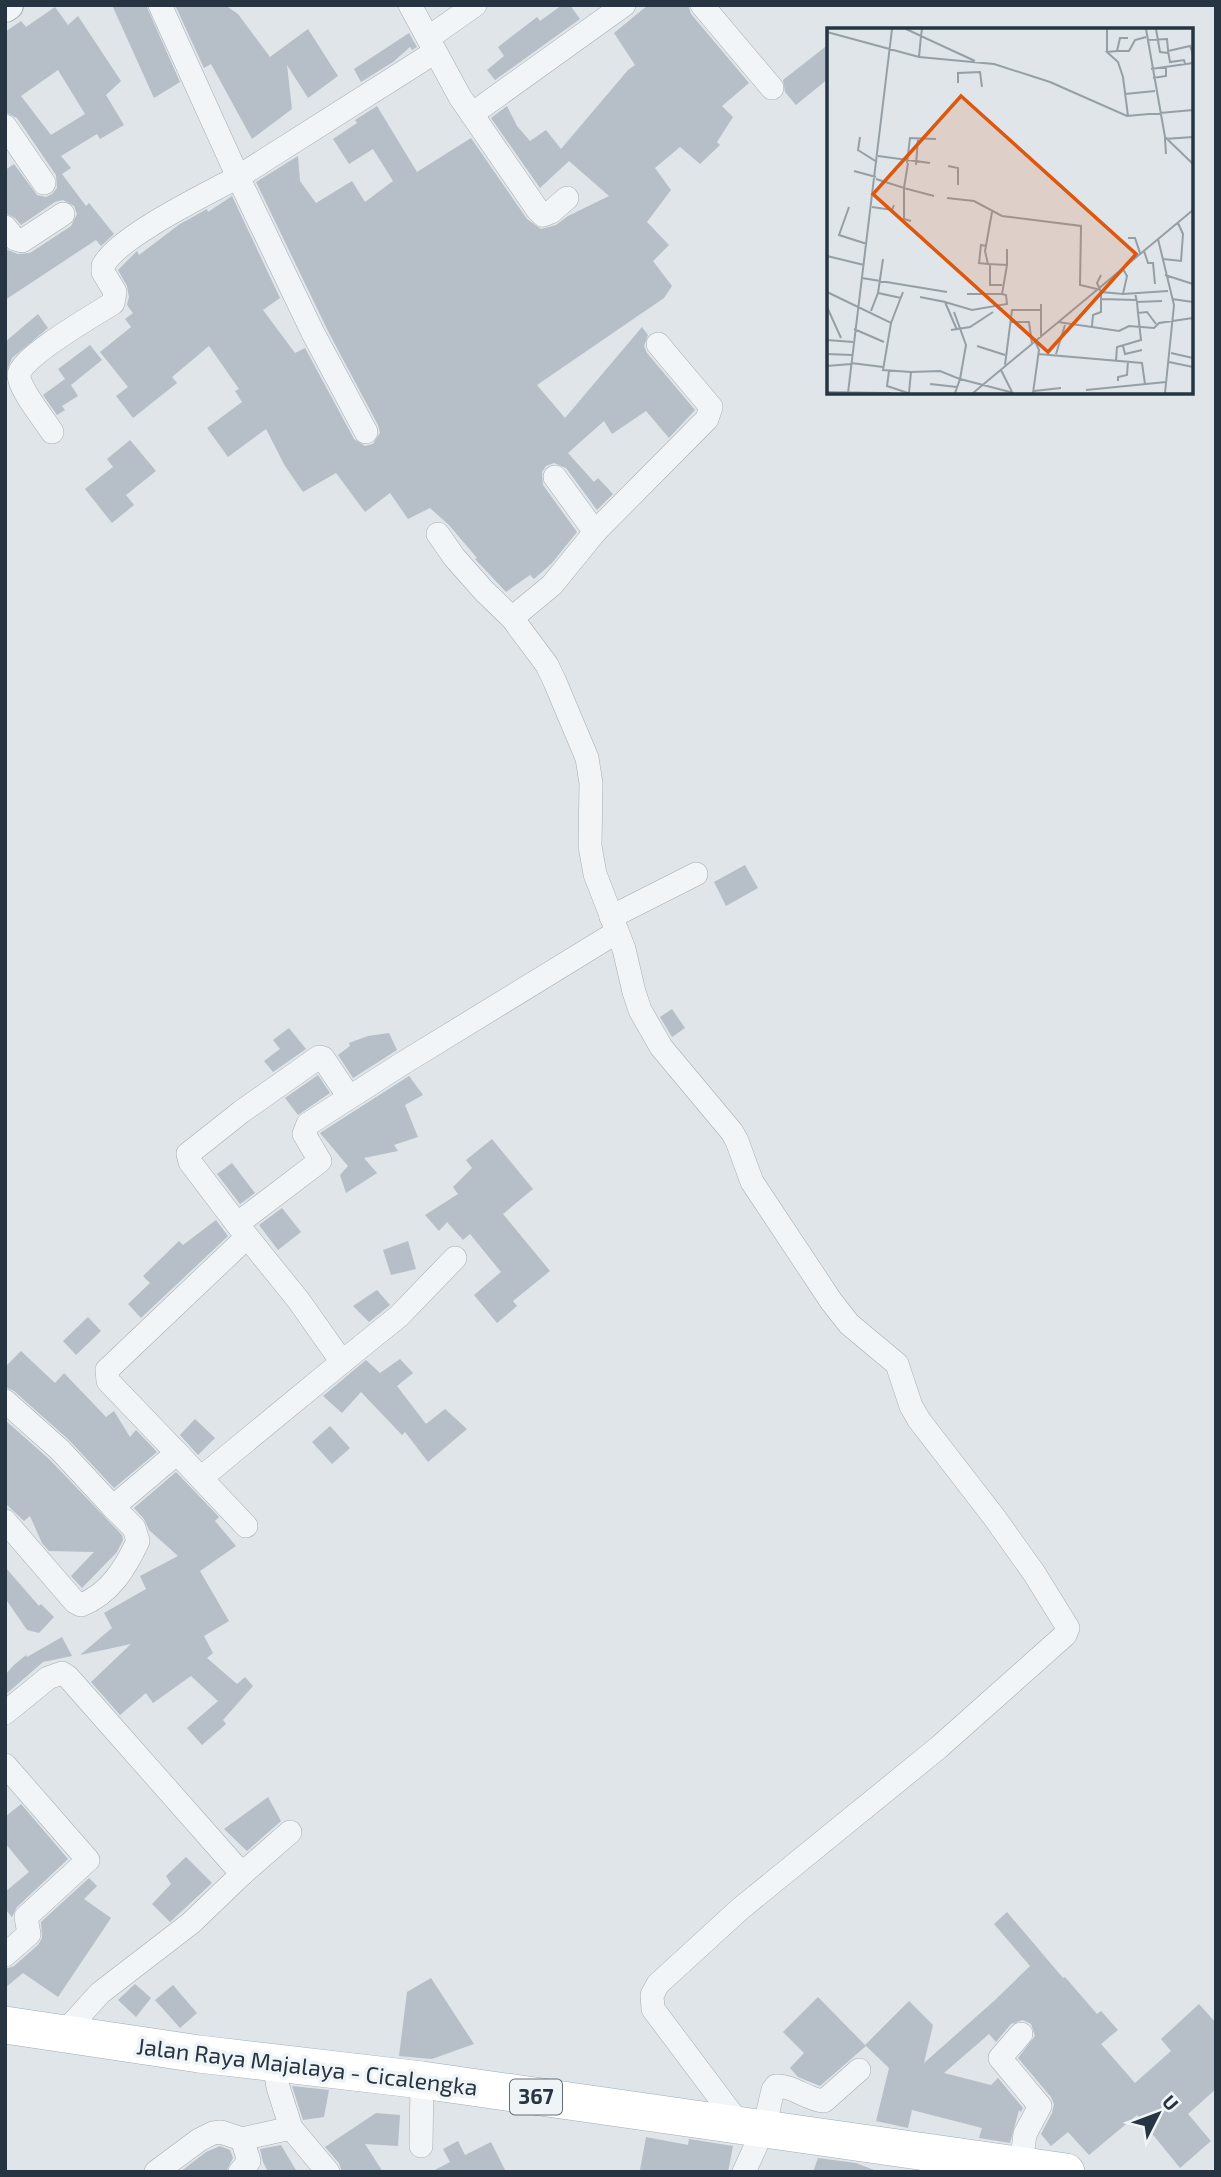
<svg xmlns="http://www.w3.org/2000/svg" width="1221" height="2177" font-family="'Exo 2',sans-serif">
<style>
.building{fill:#b6bfc7;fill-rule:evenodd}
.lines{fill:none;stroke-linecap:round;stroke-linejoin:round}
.minor-casing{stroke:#a4adb4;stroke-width:24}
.tertiary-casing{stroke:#a4adb4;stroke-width:32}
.primary-casing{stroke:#9eacb6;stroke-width:38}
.minor{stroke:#f2f5f7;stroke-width:23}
.tertiary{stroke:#f2f5f7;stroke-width:30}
.primary{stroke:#fff;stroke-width:37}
.labels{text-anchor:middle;stroke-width:7;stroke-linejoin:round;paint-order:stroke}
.shield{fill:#eff4f7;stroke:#636e78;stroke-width:2}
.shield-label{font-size:21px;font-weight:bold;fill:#273542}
.street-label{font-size:23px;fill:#273542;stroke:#eff4f7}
.inset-road{fill:none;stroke:#959fa6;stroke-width:2}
.view{fill:#de570f;fill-opacity:0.15;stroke:#de570f;stroke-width:3.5}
.inset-edge{fill:none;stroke:#273542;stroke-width:3.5}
</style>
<rect width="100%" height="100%" fill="#dfe5e9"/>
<!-- building -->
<g class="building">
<polygon points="112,5 146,5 180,82 154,98"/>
<polygon points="175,5 225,5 238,14 270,57 308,29 338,76 308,98 287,65 292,109 252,139 211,64 204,68"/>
<polygon points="562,5 570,5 580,19 495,80 487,70 504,56 498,47 537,17 540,21"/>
<polygon points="648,5 688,5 691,14 749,83 722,106 733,117 717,142 720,145 700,164 680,147 655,168 671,190 647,222 669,245 653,261 672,286 664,298 537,385 565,418 642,327 648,335 644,346 647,353 695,410 669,438 646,411 612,434 604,421 568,453 594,482 598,478 613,494 597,510 566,468 554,463 546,466 542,472 543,485 577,532 552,563 534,579 530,575 506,592 475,559 477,558 449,525 430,508 408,519 390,493 365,512 336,473 303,492 285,466 266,429 228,457 207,428 242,402 235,391 239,389 209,346 172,377 177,383 133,418 116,396 128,387 100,352 131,327 125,319 133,313 127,305 129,297 127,286 118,270 137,251 139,255 180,224 207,209 208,212 232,196 280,298 263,310 295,353 305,348 354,439 365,446 373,444 380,433 378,425 329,333 256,182 298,156 300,181 316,203 352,181 365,202 393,181 373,149 349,164 333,139 357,123 355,120 377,106 417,172 471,138 527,219 541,229 556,225 568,216 609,196 569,161 540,188 491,118 507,106 517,126 530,141 546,130 561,149 628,70 635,65 614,33"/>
<path d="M55,7L68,25L78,16L121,81L106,95L124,125L100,139L97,134L61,156L71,168L62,174L86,206L89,203L114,234L101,246L96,240L5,300V249L18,254L30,253L71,226L77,214L74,206L63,200L55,202L21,225L15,218L5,213V170L14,164L37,195L46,197L52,194L57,188L56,175L17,118L5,112V32L21,21L26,27ZM58,70L85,114L51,135L21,96Z"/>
<polygon points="409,33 417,47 412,50 410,47 393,62 361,82 354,69"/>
<polygon points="829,44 829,78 796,105 785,92 783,80"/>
<polygon points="38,314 48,328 12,358 5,376 5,342"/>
<polygon points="90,345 102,360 71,385 78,396 62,406 65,410 57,415 43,395 65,379 58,369"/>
<polygon points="130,440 156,471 126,495 134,505 112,523 85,489 113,467 107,459"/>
<polygon points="745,865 758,888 726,906 714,882"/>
<polygon points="672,1009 685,1028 672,1037 660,1017"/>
<polygon points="289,1028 306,1049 273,1072 264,1061 280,1049 273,1040"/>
<polygon points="389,1033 397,1050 353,1078 338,1055 350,1046 349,1043 368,1036"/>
<polygon points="318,1075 330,1093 298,1115 285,1098"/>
<polygon points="409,1076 423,1095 405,1105 418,1137 394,1145 398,1151 364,1158 377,1173 346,1193 340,1175 348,1166 320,1133"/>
<polygon points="492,1139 533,1189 503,1214 550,1271 513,1301 517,1306 497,1323 474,1295 501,1272 470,1234 463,1240 447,1222 439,1231 425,1215 458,1194 453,1187 472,1168 466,1160"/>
<polygon points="232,1163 255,1193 240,1204 217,1174"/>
<polygon points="282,1208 301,1232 278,1250 259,1225"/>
<polygon points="216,1220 228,1236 141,1318 128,1304 150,1283 143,1276 179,1241 183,1245"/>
<polygon points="408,1241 416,1269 391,1275 383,1250"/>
<polygon points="377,1290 390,1305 369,1322 353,1306"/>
<polygon points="88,1317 101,1331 76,1355 63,1341"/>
<polygon points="21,1351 55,1383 64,1373 106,1417 114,1411 130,1437 136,1430 157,1452 114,1488 69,1440 14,1391 5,1387 5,1367"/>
<polygon points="400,1359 413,1373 397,1386 426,1424 445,1409 467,1429 428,1462 405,1432 402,1435 361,1392 342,1413 323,1396 366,1360 380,1373"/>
<polygon points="195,1419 215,1438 198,1455 180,1435"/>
<polygon points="5,1420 50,1460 122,1535 123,1540 117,1552 82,1588 71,1576 94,1552 49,1551 42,1543 30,1516 24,1521 5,1503"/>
<polygon points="330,1426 350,1448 332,1464 312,1442"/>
<polygon points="176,1472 219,1517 215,1521 236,1546 200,1571 229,1621 204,1636 213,1653 207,1658 237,1684 245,1677 253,1686 223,1720 226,1724 202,1745 187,1728 218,1701 191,1676 153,1703 146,1693 120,1715 91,1682 131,1644 80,1655 112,1628 104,1613 146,1589 140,1576 178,1556 149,1530 144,1519 134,1508"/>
<polygon points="5,1567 39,1606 41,1604 54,1617 39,1633 27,1630 5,1598"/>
<polygon points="62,1637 72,1656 43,1662 5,1695 5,1675 14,1665 26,1655 27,1657"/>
<polygon points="268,1797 281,1821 247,1851 224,1829"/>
<polygon points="21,1804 68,1859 17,1907 12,1917 5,1909 5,1892 29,1872 5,1843 5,1817"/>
<polygon points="186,1857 212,1883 170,1922 152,1904 171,1884 166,1876"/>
<polygon points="89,1878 97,1886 84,1899 111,1918 58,1997 23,1973 5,1988 5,1969 14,1966 38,1945 42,1938 41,1922"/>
<polygon points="1007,1912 1063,1978 1065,1977 1097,2014 1101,2011 1118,2030 1101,2044 1135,2083 1171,2051 1161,2039 1199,2004 1216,2023 1216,2089 1188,2114 1211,2141 1180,2168 1137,2115 1089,2155 1068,2132 1051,2146 1041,2134 1052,2113 1054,2104 1051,2097 1018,2058 1035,2036 1031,2024 1023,2020 1011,2024 996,2042 989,2034 944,2073 991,2085 998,2078 1023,2108 1021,2112 1019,2110 1010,2143 979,2138 982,2128 912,2110 908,2128 876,2121 889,2068 865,2045 909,2001 933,2025 924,2063 994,2001 1030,1966 994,1924"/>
<polygon points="431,1978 474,2044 432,2059 399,2056 407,1992"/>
<polygon points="135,1984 151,1998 136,2017 118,2000"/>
<polygon points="173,1985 197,2013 180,2028 155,2000"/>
<polygon points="818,1997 866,2046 820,2086 798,2077 790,2068 804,2053 783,2032"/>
<polygon points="292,2086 329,2090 324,2117 303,2120"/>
<polygon points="376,2113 400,2115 398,2146 365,2144 383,2172 342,2172 339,2163 325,2147"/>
<polygon points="646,2137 688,2145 689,2139 733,2146 728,2172 650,2172 640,2170"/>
<polygon points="458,2141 465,2155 491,2142 506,2172 431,2172 450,2162 443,2149"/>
<polygon points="281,2145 297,2172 268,2172 263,2162 260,2149"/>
<polygon points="220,2146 230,2150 233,2158 226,2172 180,2172 206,2152"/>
<polygon points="818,2158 856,2163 874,2170 873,2172 813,2172"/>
</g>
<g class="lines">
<defs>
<g id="minor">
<polyline points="160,5 238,177 435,52"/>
<polyline points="410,5 460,97 537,209 543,215 551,212 567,198"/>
<polyline points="702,5 772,88"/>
<polyline points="428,38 475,5"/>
<polyline points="472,114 624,5"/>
<polyline points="5,126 44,183"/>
<polyline points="5,227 15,239 22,241 63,214"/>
<path d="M52,432C44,419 19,389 19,375C19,358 96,314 113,303L115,292L103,272V266C117,237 207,194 238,177L313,333L366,432"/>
<polyline points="595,532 707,419 711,407 658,344"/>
<polyline points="438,534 454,557 484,591 512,618 547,665 555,682 587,758 591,783 590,846 595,874 624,949 634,992 640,1010 661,1047 732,1132 737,1141 752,1182 831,1301 849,1324 897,1364 911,1406 919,1420 994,1517 1034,1573 1068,1628 1065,1635 938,1748 740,1909 658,1984 652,1995 653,2009 740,2125"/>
<polyline points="512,618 552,585 595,532 555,477"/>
<polyline points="611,917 696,874"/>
<polyline points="237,1224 190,1162 188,1154 241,1112 319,1057 323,1058 349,1097"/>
<polyline points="455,1258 399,1316 342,1362 299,1301 237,1224 320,1161 304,1134 308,1124 400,1065 617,932"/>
<polyline points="5,1401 60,1450 113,1507 177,1453 246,1526"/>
<polyline points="177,1453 108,1381 107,1370 246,1238"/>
<polyline points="201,1478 342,1362"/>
<path d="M5,1521L75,1602L81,1605C110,1594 126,1567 138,1541L134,1528L113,1507"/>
<polyline points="5,1713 48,1678 62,1673 68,1677 242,1874"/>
<polyline points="5,1765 88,1860 26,1917 29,1934 5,1955"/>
<polyline points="1021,2034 1000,2058 1040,2106 1025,2134 1021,2165"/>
<polyline points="62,2035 100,1993 191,1923 242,1874 290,1832"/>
<polyline points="274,2062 278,2087 291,2128 328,2172"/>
<polyline points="421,2146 422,2080"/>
<polyline points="156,2172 199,2140 213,2133 221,2132 242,2139 291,2128"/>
<polyline points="240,2172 249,2161 242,2139"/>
<path d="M744,2172L764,2128L773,2090L776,2086C793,2085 807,2100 824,2101L859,2070"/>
</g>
<polyline id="tertiary" points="5,7 8,5"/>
<polyline id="primary" points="5,2025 199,2054 422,2080 1066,2172"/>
</defs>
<!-- minor casing -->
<use href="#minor" class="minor-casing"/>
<!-- tertiary casing -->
<use href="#tertiary" class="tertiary-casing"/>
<!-- primary casing -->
<use href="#primary" class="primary-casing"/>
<!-- minor -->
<use href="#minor" class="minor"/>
<!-- tertiary -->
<use href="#tertiary" class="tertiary"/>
<!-- primary -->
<use href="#primary" class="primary"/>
</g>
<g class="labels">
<!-- shield labels -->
<rect class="shield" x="510" y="2079.5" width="52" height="35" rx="5"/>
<g class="shield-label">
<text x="536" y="2104">367</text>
</g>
<!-- street labels -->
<g class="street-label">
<text transform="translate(307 2067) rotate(7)" y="8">Jalan Raya Majalaya - Cicalengka</text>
</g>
</g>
<!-- overview -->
<g transform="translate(827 28)">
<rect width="366" height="366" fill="#dfe5e9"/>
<path class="inset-road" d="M79,1L94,8L95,1M280,1V24M319,1L338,109L366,136M329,1L333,24L341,25M0,4L92,29L167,36L223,54L300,88L366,82M301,10H293L290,23H302L308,12L319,9M320,12L340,11L341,22M290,23L280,24L291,34L296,49L301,88M92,29L94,8L148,33M358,36L357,32L343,34L341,23L363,18L366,26M324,41L366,35M326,50L339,48V39M131,55V45L153,44L155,59M298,66L328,63M33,109L31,122L50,134M339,126L338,111L366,109M51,128L103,135M80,135L83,110L109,111M89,137L91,110M121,138L131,140V157M27,143L49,149M49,151L77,160L81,135M120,170L147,173L175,188L254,198L253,257L270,261M22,179L12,207L40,216M45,179L65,182L67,177M165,184L158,223L161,236L180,237V221M84,193L77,191V160L107,168M301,210H308L313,225M331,211L347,277L338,365M159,218L154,217L152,235L161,236M317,223L321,235H326L328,256M0,228L37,237M336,231L354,233L356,206L351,195M163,236V257H175M274,247L270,255L274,264L296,266L300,248L296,241M338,247L366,256M35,250L120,264M0,264L64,295L76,264M274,264V271L309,272M51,265L56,231M308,265L310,274L335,273M140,266H175L180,237M296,266L341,263M93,269L118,274L130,302M345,271L366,274M118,274L145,282L180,276L179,267L175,266M310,274L311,285L320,284L329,296M0,279L14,310M44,283L51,265L74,270M127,284L139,317L133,351L187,365M184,294H202L205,316M231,294L292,303L302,298L327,300L332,295L366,290M64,295L56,342L84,344M265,298L266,287L274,284V271M27,301L57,314M124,302L143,299L166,284M214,309V276M0,312L26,314M150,318L178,327M296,318L298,326L315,322M344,325L366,330M0,326L25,327M211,326L315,335L318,356M229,326L238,297M289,333L290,319L314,312L311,285M342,334L366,339M24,335L56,339M178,337L185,282H214M0,338L24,336M174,342L185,364M62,343L60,358L81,365M291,353V349L300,347L301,333M103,356L130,359M259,362L339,354M207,363L234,360M0,364L64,365M21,365L65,1M82,365L84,344L113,343L133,351L128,365M146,365L366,182M206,365L212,322L208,313"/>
<path class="view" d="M134,68L309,226L221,324L46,166Z"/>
<rect width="366" height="366" class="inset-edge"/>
</g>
<!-- border -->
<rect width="1221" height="2177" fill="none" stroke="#273542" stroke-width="14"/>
<!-- north arrow -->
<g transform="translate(1158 2114) rotate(48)" stroke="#eff4f7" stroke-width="5" paint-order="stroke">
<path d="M0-5L12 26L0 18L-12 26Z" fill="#273542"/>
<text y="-10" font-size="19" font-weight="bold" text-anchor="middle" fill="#273542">U</text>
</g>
</svg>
